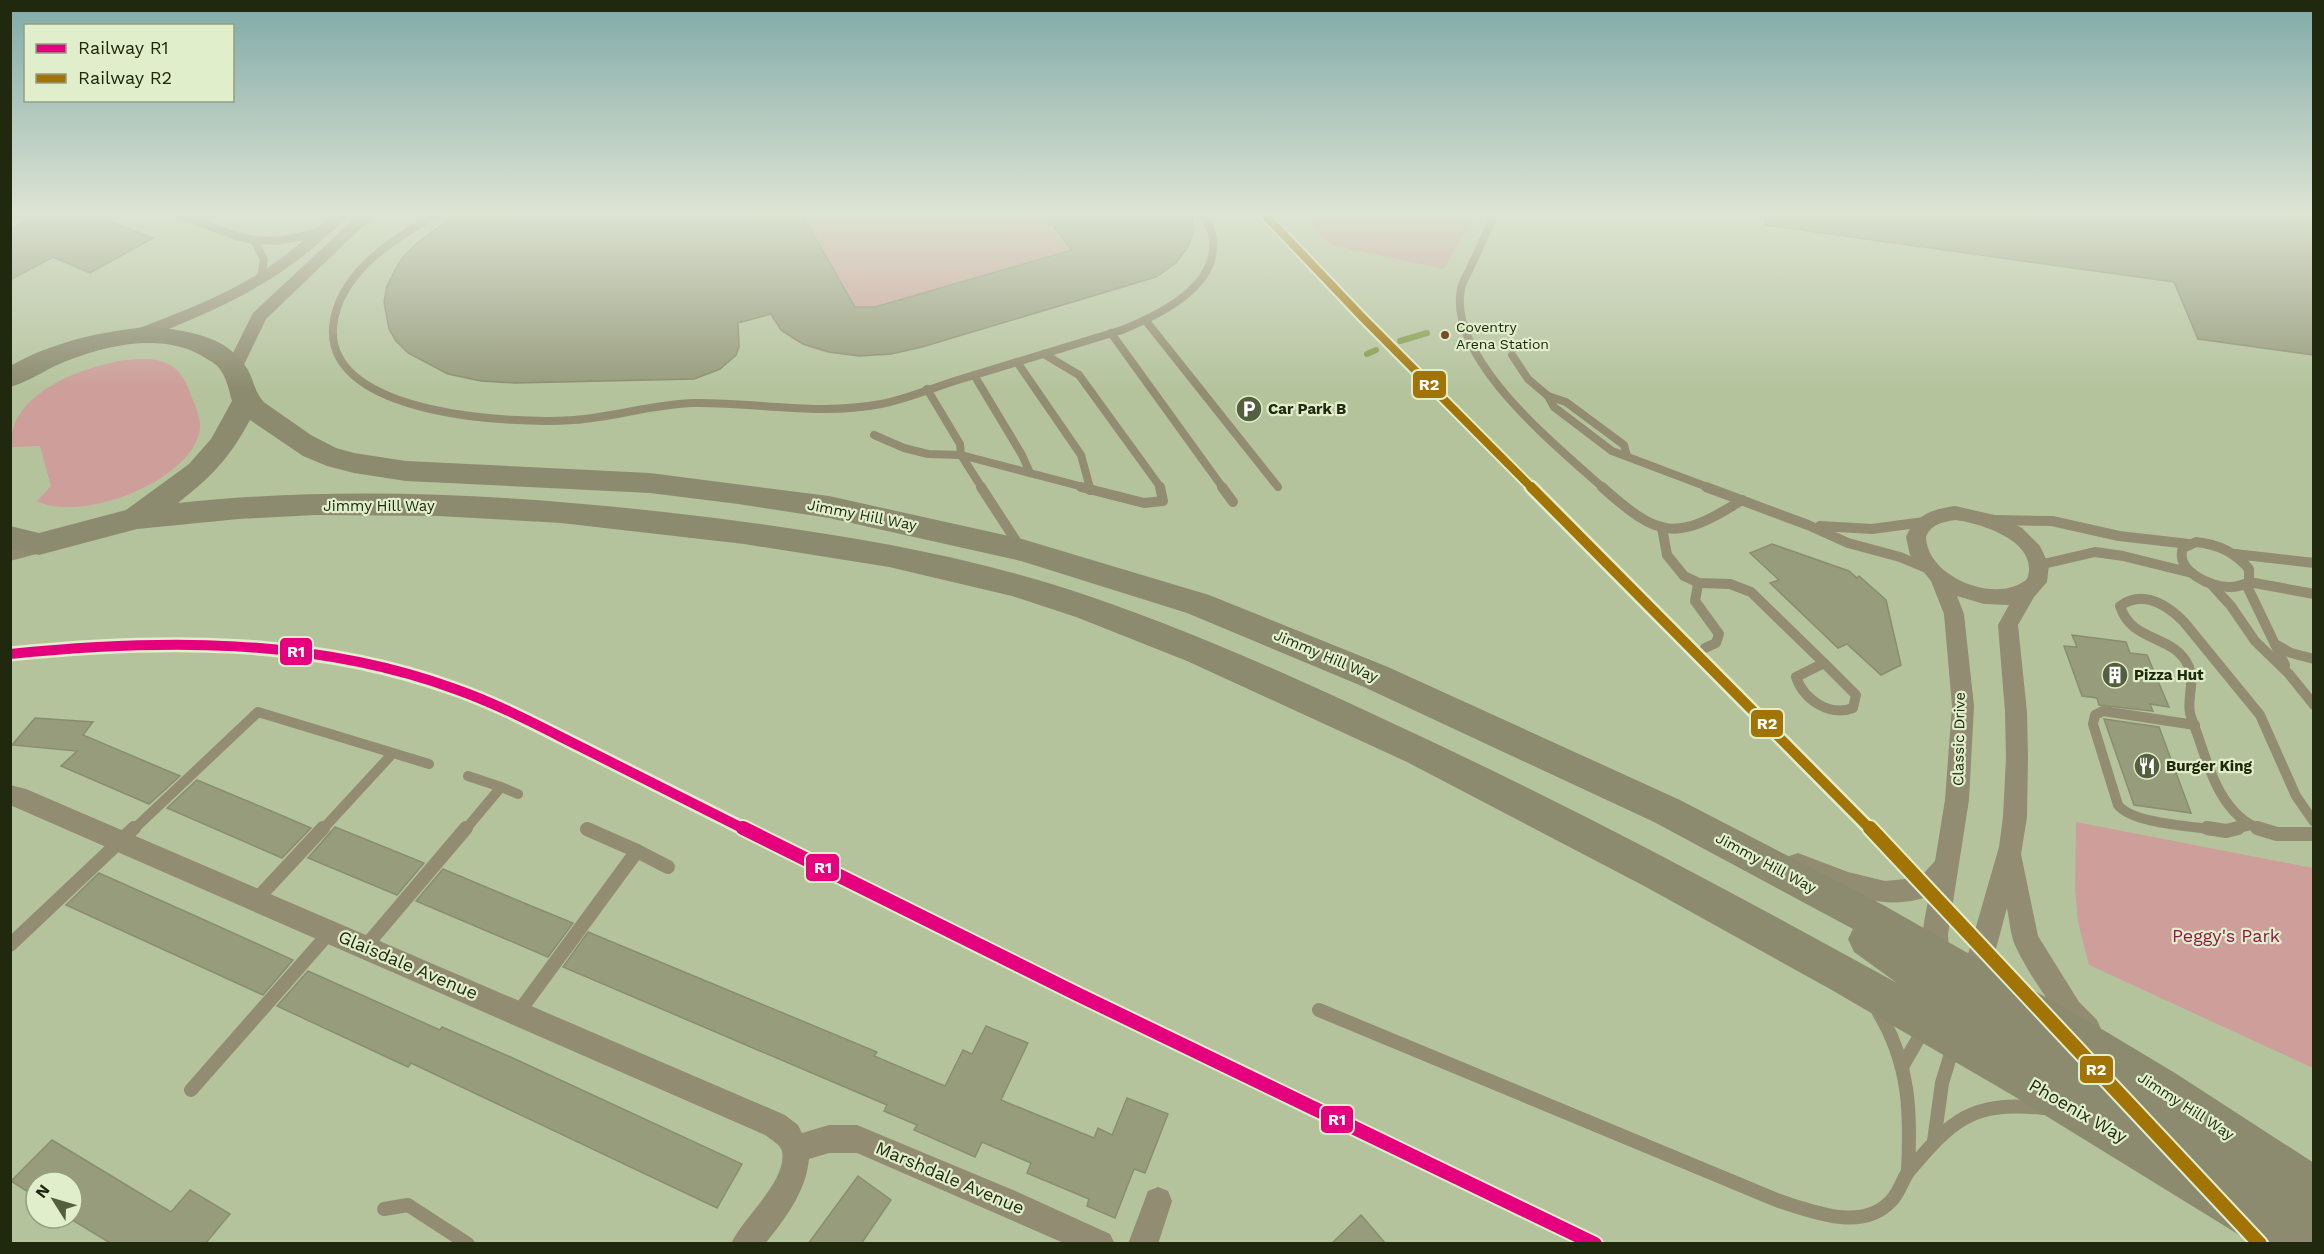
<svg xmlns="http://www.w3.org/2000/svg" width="2324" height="1254" font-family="'Work Sans',sans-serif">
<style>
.green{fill:#cd9e9a}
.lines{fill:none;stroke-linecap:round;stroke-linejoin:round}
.stream{stroke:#829a46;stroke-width:6}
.building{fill:#979c7d;stroke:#888e6e;stroke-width:1.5}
.service-far2{stroke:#928c72;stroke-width:8}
.service-far1{stroke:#928c72;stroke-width:10}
.service{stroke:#928c72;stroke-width:14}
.minor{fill:#928c72;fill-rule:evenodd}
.tertiary{fill:#928c72;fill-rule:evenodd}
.trunk{fill:#8c8b6f;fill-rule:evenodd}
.rail-far1-casing{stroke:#8e8d72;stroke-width:7}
.rail-casing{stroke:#8e8d72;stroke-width:8}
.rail-far1{stroke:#e1eecc;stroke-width:4.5;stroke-dasharray:14;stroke-linecap:butt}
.rail{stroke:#e1eecc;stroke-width:6;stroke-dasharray:17;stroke-linecap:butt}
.rail-1-far1-casing{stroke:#e1eecc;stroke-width:15}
.rail-1-casing{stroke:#e1eecc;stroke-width:18}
.rail-2-far2-casing{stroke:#e1eecc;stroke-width:12}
.rail-2-far1-casing{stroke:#e1eecc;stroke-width:15}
.rail-2-casing{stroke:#e1eecc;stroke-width:18}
.rail-1-far1{stroke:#e5007d;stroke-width:10}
.rail-1{stroke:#e5007d;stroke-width:14}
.rail-2-far2{stroke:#a17405;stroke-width:8}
.rail-2-far1{stroke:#a17405;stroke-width:10}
.rail-2{stroke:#a17405;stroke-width:14}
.bus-dot{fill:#7a4b2a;stroke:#e1eecc;stroke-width:2}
.labels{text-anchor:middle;stroke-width:4.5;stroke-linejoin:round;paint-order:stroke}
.bus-label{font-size:14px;fill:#20290d;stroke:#e1eecc;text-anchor:start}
.poi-label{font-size:15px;font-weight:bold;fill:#20290d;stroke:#e1eecc;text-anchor:start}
.street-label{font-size:15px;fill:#20290d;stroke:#e1eecc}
.near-park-label{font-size:18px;fill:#901746;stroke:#e1eecc}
.near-street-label{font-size:18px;fill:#20290d;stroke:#e1eecc}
.line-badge{stroke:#e1eecc;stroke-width:2}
.badge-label{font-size:16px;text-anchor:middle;font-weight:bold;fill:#fff}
</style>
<rect width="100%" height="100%" fill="#b5c39d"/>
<!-- green -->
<g class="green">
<path d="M717,213H1191C1192,219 1195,227 1194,233C1190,253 1172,266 1156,277L922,347C880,356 816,364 781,330C773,322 768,308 763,298C747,270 732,242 717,213Z"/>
<polygon points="1300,213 1475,213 1444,269 1331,245"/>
<path d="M126,360C155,357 178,359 189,390C194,404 203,420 199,434C186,483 80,523 37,501L51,486L40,446L12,447C6,394 84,366 126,360Z"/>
<polygon points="2076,822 2313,868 2313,1068 2089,965 2078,922 2075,888"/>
</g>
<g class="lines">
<!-- stream -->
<g class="stream">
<polyline points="1400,341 1427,333"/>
<polyline points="1367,354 1376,350"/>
</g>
</g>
<!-- building -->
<g class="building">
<polygon points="42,213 87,213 153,238 90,273 53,257 10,280 10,229"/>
<polygon points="458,213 801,213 855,307 875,307 1072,250 1043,213 1192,213 1194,232 1187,248 1176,263 1156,277 922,347 891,354 859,356 829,352 803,344 781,330 771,314 738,323 739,347 736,355 720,369 694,379 515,383 481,381 448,374 408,353 396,341 389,329 384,302 387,286 394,272 403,257 417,243"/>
<polygon points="1766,213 2313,213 2313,355 2198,339 2174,282 1765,225"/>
<polygon points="1772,544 1849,571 1857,578 1859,576 1886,600 1901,665 1881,675 1847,644 1838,648 1770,583 1779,580 1750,553"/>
<polygon points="2072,635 2126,642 2130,653 2147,655 2169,707 2150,704 2153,711 2099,705 2097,698 2082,696 2064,646 2077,647"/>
<polygon points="35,718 93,722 83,735 180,776 149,804 61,766 77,751 12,745"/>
<polygon points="2104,719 2159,727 2191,813 2134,805"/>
<polygon points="197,780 269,810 311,828 282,858 167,808"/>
<polygon points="335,827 382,846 424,863 397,895 308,858"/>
<polygon points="443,869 524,903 573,923 548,957 416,901"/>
<polygon points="99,873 200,918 293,960 263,995 66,905"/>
<polygon points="588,932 877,1052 874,1056 945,1086 963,1050 972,1054 986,1026 1028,1043 1001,1100 1094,1138 1098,1128 1112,1135 1127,1098 1168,1114 1145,1173 1134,1169 1115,1218 1087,1206 1089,1199 1027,1173 1031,1163 982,1142 975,1157 914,1130 917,1125 884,1111 887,1105 563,967"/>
<polygon points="308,971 440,1030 442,1027 515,1059 742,1164 717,1208 411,1063 408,1067 277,1006"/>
<polygon points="52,1140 171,1212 190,1190 230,1214 205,1244 110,1243 69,1218 72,1218 72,1182 36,1182 36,1197 11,1181"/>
<polygon points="858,1176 891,1200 861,1244 808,1244"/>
<polygon points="1361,1215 1386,1244 1331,1244"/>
</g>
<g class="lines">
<!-- service-far2 -->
<g class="service-far2">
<path d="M177,213C235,236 259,253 322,230"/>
<path d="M439,213C396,237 338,272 333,327C326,417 516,424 574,420C615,417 653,404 694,403C756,402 819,416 881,404C907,399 932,388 958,380C1012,363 1067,347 1122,330C1159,315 1223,285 1212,234C1211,227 1205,220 1202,213"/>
<path d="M1495,213C1487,231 1479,250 1470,268C1468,274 1462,282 1461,289C1447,359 1557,446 1603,488"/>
<polyline points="255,242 264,259 261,279"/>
<polyline points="1146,321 1278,487"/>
<polyline points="1111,333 1223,488"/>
<polyline points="1044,354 1079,375 1161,488"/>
<polyline points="1512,355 1528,379 1548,396 1566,402 1624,445 1627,456"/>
<polyline points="1017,362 1081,455 1090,488"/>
<polyline points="974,375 1022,455 1030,473"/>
<polyline points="927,389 960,444 961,455 982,488"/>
<polyline points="1548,396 1554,407 1612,451 1710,488"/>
<polyline points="874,435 904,448 928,454 961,455 1087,488"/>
</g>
<!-- service-far1 -->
<g class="service-far1">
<polyline points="981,487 1020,547"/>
<polyline points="1081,487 1144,503 1163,501 1160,487"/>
<polyline points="1089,487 1090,490"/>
<polyline points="1222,487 1233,502"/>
<path d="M1602,487C1659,538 1676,542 1742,500"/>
<polyline points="1706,487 1808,525 1848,543 1900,557 1931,570"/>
<polyline points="1994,520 2052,521 2119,536 2189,544"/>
<polyline points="1820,526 1872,529 1924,522"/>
<polyline points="1662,528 1667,555 1684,576 1699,583 1730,584 1751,592 1824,663"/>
<path d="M2196,542C2218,544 2235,552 2249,569V582C2243,585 2237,587 2230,587C2212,588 2174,571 2183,548Z"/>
<polyline points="2235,554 2314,563"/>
<polyline points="2039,565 2095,552 2123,556 2192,573"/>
<polyline points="2249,582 2314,594"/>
<polyline points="1698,584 1695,601 1719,634 1716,643 1705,648"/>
<polyline points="2211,584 2231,606 2255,641 2289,674 2314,705"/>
<polyline points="2246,584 2285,665"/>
<polyline points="2275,644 2291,653 2314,659"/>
<path d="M1824,663L1856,695L1853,708C1830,717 1804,700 1796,677Z"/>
<path d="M2195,725L2103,711L2095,715L2093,724L2118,805C2133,824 2192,826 2216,830"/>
<polyline points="501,787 518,794"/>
<polyline points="133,830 258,712 393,753"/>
<polyline points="322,830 393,753 429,764"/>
<polyline points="465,830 501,787 468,776"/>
<polyline points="2232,830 2251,825"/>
<path d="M2262,830C2224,817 2210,773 2199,739C2196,730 2192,721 2190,713C2187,697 2195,683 2189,667C2174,633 2132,644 2120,606C2143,590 2166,604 2184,622L2260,715L2296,796L2314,822"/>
</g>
<!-- service -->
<g class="service">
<polyline points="2207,828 2226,831 2238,828"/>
<polyline points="2257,828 2277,834 2314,834"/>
<polyline points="637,851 668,867"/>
<polyline points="256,900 323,828"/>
<polyline points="10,945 134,828"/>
<polyline points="365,947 466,828"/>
<path d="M1319,1010L1779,1201C1814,1212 1862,1232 1891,1201C1899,1193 1902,1181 1908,1172"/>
<path d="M1878,1011C1910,1064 1911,1112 1908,1172C1953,1119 1971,1101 2043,1108"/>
<polyline points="518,1013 637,851 587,829"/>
<polyline points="1903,1065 1924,1029"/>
<polyline points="191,1090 330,932"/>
<polyline points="1934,1141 1942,1083 1953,1047"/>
<polyline points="384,1209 408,1205 468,1244"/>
</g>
<!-- minor -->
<g class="minor">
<path d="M334,213H351C343,223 332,231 323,239C268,289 209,313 141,340H129L126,336L129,332C177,313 227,296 270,266C293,251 313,231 334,213Z"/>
<polygon points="360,213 377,213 266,319 240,373 228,373 225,369 253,313"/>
<path d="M1955,506L1999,516L2022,528L2040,546L2049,565L2047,582L2034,597L2018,625L2027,712L2028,758L2027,817L2021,854L2038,936L2079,1002L2097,1020L2101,1029L2097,1038L2088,1042C2066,1033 2021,963 2013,940C2010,930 2009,918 2007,908C1999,934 1992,984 1965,994L1956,991L1952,982L1956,973L1962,969L1969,951L1999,847L2003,817L2006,758L2005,712L1998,625L2009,605L1984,604L1957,596L1964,614L1974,706L1969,800L1948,934L1949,955L1945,963L1936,967L1927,963C1918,942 1925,918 1929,896C1882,914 1833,890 1789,872L1786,864L1789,856L1798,853L1848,872L1885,881L1915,878L1925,872L1935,861L1945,800L1952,706L1944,614L1931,581L1910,555L1906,537C1915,515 1933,509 1955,506ZM1955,520C1981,523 2041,542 2027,579C1998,605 1927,578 1926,537C1931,524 1943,522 1955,520Z"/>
<path d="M10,785L26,789L785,1115L798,1125L802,1133L829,1125H857L1013,1190L1110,1234L1115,1244H1066L857,1153H829L809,1159C806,1192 785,1219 765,1244H731C742,1218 788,1181 782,1151C780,1144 770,1139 765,1135L10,805Z"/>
<polygon points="1158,1187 1168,1191 1172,1201 1158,1244 1128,1244 1148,1191"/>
</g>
<!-- tertiary -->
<polygon class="tertiary" points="39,535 48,537 52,544 48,551 10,561 10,543"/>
<!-- trunk -->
<path class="trunk" d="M149,327C185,330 228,335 248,370C254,381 255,394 265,403L311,435L336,448L354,453L406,461L650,473L829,496L1022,539L1209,595L1388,667L1680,800L1885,906L2105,1031L2175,1073L2314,1163V1244H2254L2012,1095L1830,989L1646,887L1407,762L1187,661L1076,617L1012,596L889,567L744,544L561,523L438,516L315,515L239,519L137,529L39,555L10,548V526L39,533L126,510L189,464L211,439L232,401C229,391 227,379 221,371C218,365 212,362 207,359C167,332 111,344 69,360C49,367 31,381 10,387V366C53,342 101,331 149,327ZM250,420L303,456L327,466L354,473L406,481L650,493L738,504L829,518L1021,561L1187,613L1364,687L1654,822L1853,929L1848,939L1854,952L1897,983C1727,889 1554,797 1377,716C1272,667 1166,620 1055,585C944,551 830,533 715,518C537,496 357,484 178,503C212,476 229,459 250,420Z"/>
<defs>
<path id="rail-far1" d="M10,654C160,639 312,637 455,689C498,704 539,726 579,746C635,774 691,802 746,830"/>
<polyline id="rail" points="743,828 1077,994 1595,1244"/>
</defs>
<!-- rail-far1 casing -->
<use href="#rail-far1" class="rail-far1-casing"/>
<!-- rail casing -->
<use href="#rail" class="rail-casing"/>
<!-- rail-far1 -->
<use href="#rail-far1" class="rail-far1"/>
<!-- rail -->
<use href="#rail" class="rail"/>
<defs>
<path id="rail-1-far1" d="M10,654C160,639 312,637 455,689C498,704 539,726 579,746C635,774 691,802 746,830"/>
<polyline id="rail-1" points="743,828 1077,994 1595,1244"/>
<polyline id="rail-2-far2" points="1263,213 1363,318 1532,488"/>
<polyline id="rail-2-far1" points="1531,487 1871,830"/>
<polyline id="rail-2" points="1870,828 2260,1244"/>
</defs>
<!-- rail-1-far1 casing -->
<use href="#rail-1-far1" class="rail-1-far1-casing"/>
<!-- rail-1 casing -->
<use href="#rail-1" class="rail-1-casing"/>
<!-- rail-2-far2 casing -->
<use href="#rail-2-far2" class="rail-2-far2-casing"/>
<!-- rail-2-far1 casing -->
<use href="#rail-2-far1" class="rail-2-far1-casing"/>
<!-- rail-2 casing -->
<use href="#rail-2" class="rail-2-casing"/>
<!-- rail-1-far1 -->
<use href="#rail-1-far1" class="rail-1-far1"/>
<!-- rail-1 -->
<use href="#rail-1" class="rail-1"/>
<!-- rail-2-far2 -->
<use href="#rail-2-far2" class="rail-2-far2"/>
<!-- rail-2-far1 -->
<use href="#rail-2-far1" class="rail-2-far1"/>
<!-- rail-2 -->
<use href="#rail-2" class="rail-2"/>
</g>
<!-- sky -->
<linearGradient id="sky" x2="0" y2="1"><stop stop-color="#7faaa7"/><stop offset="0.55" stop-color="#dee4d3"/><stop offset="1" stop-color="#dee4d3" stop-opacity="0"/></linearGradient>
<rect width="2324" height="389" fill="url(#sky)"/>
<!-- icons -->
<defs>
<symbol id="parking-disc" viewBox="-11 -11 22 22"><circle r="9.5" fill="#545f3f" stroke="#e1eecc"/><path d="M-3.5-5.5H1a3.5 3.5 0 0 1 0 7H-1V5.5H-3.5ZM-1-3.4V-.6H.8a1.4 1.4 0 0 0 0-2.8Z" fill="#fff"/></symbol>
<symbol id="building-disc" viewBox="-11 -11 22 22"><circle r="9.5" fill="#545f3f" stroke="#e1eecc"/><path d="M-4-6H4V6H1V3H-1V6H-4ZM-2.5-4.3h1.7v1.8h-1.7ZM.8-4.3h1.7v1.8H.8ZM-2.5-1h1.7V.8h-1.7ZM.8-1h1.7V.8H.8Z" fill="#fff"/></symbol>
<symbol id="restaurant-disc" viewBox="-11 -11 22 22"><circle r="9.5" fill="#545f3f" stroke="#e1eecc"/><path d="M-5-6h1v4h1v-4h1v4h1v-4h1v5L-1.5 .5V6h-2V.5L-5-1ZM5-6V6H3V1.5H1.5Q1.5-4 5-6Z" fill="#fff"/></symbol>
</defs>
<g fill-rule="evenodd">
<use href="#parking-disc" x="1234" y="394" width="30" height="30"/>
<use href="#building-disc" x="2100" y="660" width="30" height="30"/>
<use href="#restaurant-disc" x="2132" y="751" width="30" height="30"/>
</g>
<!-- markers -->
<circle class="bus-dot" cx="1445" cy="335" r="5"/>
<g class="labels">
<!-- bus labels -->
<g class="bus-label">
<text x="1456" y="332">Coventry<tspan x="1456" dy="17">Arena Station</tspan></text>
</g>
<!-- poi labels -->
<g class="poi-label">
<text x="1268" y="414">Car Park B</text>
<text x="2134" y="680">Pizza Hut</text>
<text x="2166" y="771">Burger King</text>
</g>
<!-- street labels -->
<g class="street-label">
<text x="379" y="511">Jimmy Hill Way</text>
<text transform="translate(862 515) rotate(11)" y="5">Jimmy Hill Way</text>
<text transform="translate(1326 656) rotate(23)" y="5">Jimmy Hill Way</text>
<text transform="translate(1959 739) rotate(-89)" y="5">Classic Drive</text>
<text transform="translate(1766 863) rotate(28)" y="5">Jimmy Hill Way</text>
<text transform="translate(2186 1106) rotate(33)" y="5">Jimmy Hill Way</text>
</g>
<!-- near-park labels -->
<g class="near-park-label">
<text x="2226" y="942">Peggy's Park</text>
</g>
<!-- near-street labels -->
<g class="near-street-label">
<text transform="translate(408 965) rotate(23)" y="6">Glaisdale Avenue</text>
<text transform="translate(2078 1111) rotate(30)" y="6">Phoenix Way</text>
<text transform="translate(950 1178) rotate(23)" y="6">Marshdale Avenue</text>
</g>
</g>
<g class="line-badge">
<rect x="1412" y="370" width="35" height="29" rx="6" fill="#a17405"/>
<rect x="279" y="637" width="34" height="29" rx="6" fill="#e5007d"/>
<rect x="1750" y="709" width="34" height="29" rx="6" fill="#a17405"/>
<rect x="805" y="853" width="35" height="29" rx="6" fill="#e5007d"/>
<rect x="2079" y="1055" width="35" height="29" rx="6" fill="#a17405"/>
<rect x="1320" y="1105" width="34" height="29" rx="6" fill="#e5007d"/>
</g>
<g class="badge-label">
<text x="1429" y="390">R2</text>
<text x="296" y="657">R1</text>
<text x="1767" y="729">R2</text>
<text x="823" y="873">R1</text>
<text x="2096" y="1075">R2</text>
<text x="1337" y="1125">R1</text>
</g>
<!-- border -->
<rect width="2324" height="1254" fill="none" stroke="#20290d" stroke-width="24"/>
<!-- legend -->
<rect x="24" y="24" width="210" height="78" fill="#e1eecc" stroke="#949f80" stroke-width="1.5"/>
<rect x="36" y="44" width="30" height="9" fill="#e5007d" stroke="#949f80" stroke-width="1.5"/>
<text x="78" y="54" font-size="18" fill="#20290d">Railway R1</text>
<rect x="36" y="74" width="30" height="9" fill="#a17405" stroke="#949f80" stroke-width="1.5"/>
<text x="78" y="84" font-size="18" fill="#20290d">Railway R2</text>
<!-- north arrow -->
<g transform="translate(54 1200) rotate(307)"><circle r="28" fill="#e1eecc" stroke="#949f80" stroke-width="1.5"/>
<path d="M0-4.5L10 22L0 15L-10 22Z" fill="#545f3f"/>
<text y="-9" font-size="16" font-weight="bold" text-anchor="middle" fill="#20290d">N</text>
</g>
</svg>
